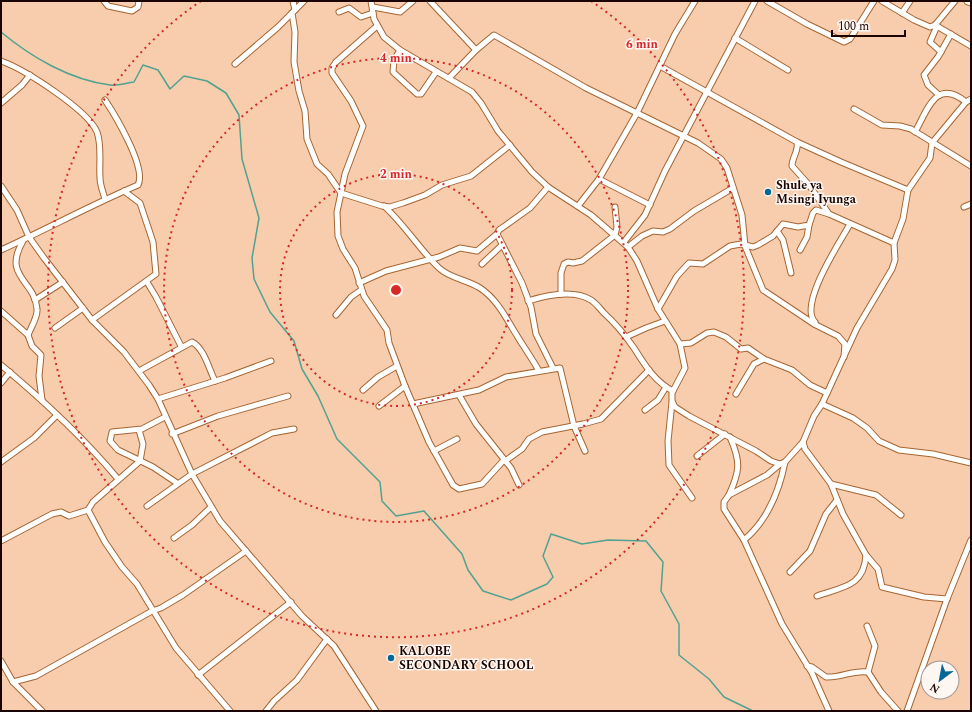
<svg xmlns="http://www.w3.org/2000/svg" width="972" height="712" font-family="Spectral,serif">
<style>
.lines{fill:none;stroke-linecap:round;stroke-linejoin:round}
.stream{stroke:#51a290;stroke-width:1.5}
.street-casing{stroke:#a56531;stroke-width:7}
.secondary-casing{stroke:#a56531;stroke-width:9}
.street{stroke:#fff;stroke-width:5}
.secondary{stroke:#fff;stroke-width:7}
.ring{fill:none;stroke:#d62828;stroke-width:2;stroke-dasharray:2 4}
.poi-dot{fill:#006996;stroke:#fef6f1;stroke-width:1.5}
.labels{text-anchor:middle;stroke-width:3;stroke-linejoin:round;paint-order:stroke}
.poi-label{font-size:12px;font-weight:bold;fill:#1b0400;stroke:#fef6f1;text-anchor:start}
.centre{fill:#d62828;stroke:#fef6f1;stroke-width:2}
.ring-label{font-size:12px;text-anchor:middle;font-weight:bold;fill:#d62828;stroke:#fef6f1;stroke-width:3;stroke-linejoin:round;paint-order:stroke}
</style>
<rect width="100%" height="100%" fill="#f8cdae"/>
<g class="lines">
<!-- stream -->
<path class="stream" d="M1,32C31,57 70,80 110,85C117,86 126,83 134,82L143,65L158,70L170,89L184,76L207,81L226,93L239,115L242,159L259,218L252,258L254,279L270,312L294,341L302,369L318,396L337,439L380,482L382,501L396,516L424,511L462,554L468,570L483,591L511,600L547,584L553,577L543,556L551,534L582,544L608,540L646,541L663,562L661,591L679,624V655L709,679L724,697L753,711"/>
<defs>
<g id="street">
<polyline points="104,1 108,6 132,11 138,7 139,1"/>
<polyline points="293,1 295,10"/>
<polyline points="371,1 374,19 384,37 400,50 472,92 481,103 498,131 532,172 548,187 591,215 628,247 637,261 658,309 680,344 685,368 672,393 672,401 675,407 689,416 756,451 771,461 780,464 785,462 803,442 814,416 822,404 853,418 867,428 879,441 899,450 933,454 971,463"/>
<polyline points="430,1 476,50"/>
<polyline points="767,1 807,24 844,42 850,39 874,1"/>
<polyline points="882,1 914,20 930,27 935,25 955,1"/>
<polyline points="373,7 400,12 413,1"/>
<polyline points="339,12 349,8 361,17 373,13"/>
<polyline points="292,13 295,32 294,62 299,91 305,111 307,139 317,164 328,174 341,193 382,206 390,207 403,203 425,195 442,185 471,176 510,145"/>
<polyline points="902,13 910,1"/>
<polyline points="935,25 971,46"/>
<polyline points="377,26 336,62 332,68 332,73 351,101 363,126 345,174 337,212 338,236 343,249 355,268 364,296 387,330 389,343 405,386 429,442 453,485 459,489 482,484 504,460"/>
<polyline points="937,26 930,42 941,52"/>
<polyline points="735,38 788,70"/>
<polyline points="400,50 394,60 393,72 417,94 421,94 436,72"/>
<path d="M1,61C24,69 88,110 97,132C102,145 99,164 100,178C100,185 103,192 105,199"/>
<polyline points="235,64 278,27 304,1"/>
<polyline points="660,66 797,142 841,162 908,190"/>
<polyline points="449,78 476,50 494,35 586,88 698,143 721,159 727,168 742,215 745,246 763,290 814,324 838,336 845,344 844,357"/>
<polyline points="939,95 928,85 924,75 938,57 951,34"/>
<polyline points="1,103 22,85 30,75"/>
<polyline points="854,109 882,125 900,126 911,129 971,166"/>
<path d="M915,132C928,109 936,78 966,102"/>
<path d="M797,142C799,151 792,157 792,166L809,185L829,214L894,243"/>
<polyline points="599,179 650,205"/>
<polyline points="1,186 17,210 29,237 44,258 92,320 124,352 149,385 158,399 192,474 220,521 302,616 334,646 376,711"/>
<polyline points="548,187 530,208 499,230 497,234 522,283 531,307 536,334 553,368"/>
<path d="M384,206C405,225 419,249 439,268C449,278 468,280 480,288C497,299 506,318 516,334C523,346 532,358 539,371"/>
<polyline points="578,206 599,179 637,113 675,34 695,1"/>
<polyline points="964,207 971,204"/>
<polyline points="777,231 783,240 791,273"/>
<path d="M23,241C2,277 35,280 37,309C38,317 31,327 28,335"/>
<polyline points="624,242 645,215 665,171 755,1"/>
<polyline points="628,247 642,236 653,231 663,232 670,229 694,211 733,188"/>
<path d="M1,250C47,229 91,205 138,185C147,168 115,115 105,100"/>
<polyline points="800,250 807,237 809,225"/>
<polyline points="482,264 502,245"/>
<polyline points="147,282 156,297 181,346"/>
<polyline points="359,283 386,271 439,257 460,248 477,251 497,234"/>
<polyline points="561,294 561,273 564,264 568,262 573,263 582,261 615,235 617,227 615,207"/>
<polyline points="35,300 63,282"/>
<path d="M528,301C547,295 573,289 591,300C596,303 600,309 604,313C616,324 625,335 634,348C644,364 655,382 673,391"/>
<polyline points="658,309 677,276 689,263 703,264 730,246 741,244 753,247 758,245 773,236 783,224 798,227 809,225 813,213 816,210 829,214"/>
<polyline points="1,311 28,335 32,346 41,355 39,376 42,400"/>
<polyline points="336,315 351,297 361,290"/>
<polyline points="92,320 156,274 153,242 140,203 124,191"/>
<path d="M815,322C798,305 840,242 850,224"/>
<polyline points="55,328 83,308"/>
<polyline points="626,337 646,328 665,321"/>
<polyline points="680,344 691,343 707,333 714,332 726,337 741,349 748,348 764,359 792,370 810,385 827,393"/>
<path d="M1,365C43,400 83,437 118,479"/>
<path d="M139,371L192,342C204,348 209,369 215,381"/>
<polyline points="1,383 10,372"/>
<polyline points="363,390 378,377 397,366"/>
<polyline points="736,394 754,364 764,359"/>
<polyline points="459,395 476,424 511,468 519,485"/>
<polyline points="158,399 225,378 271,361"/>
<polyline points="672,402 668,441 669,465 692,498"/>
<polyline points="413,404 479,390 506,377 560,368 574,426 585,451"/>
<polyline points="822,404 857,328 892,269 895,260 894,243 903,219 908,190 930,158 932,143 966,102 971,99"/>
<polyline points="379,406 405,386"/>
<polyline points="645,410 658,400 666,387"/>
<polyline points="165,417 142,429 112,432 110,441 118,450 153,467 177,483"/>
<polyline points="139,430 143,444 140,461 93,502 88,510 105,542 122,567 137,584 176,648 230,711"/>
<polyline points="172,434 218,416 288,396"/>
<path d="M803,442L805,449L831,484L843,514L866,555C864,587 842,587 817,596"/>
<polyline points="434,451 457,439"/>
<polyline points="697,456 725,434"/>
<polyline points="505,461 522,449 529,439 542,432 583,424 601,419 649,370"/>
<polyline points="1,462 34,438 57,415"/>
<polyline points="780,464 767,475 729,495 724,502 724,509 744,540 782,624 812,673 829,711"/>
<polyline points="831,484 876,495 901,515"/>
<path d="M729,495C740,471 741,462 730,437"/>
<polyline points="147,506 192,474 272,433 294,429"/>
<polyline points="174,538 192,525 211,507"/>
<path d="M744,540C768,520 779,492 785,462"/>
<polyline points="1,541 52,514 61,512 69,516 88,510"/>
<polyline points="866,555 878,569 882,587 924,597 947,599"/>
<polyline points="790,572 810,551 826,514 837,500"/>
<polyline points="867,626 875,646 868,672 881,692 898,711"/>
<polyline points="1,661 13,682 42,711"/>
<path d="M807,666L812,667L826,677C841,678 852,670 868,672"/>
<polyline points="198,675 291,602"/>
<polyline points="13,682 36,676 152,611 161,608 183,595 246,551"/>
<polyline points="266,711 274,701 297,680 327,639"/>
<polyline points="907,711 947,599 971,540"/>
</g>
<polyline id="secondary" points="968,1 971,2"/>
</defs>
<!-- street casing -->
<use href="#street" class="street-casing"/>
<!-- secondary casing -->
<use href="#secondary" class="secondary-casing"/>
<!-- street -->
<use href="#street" class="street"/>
<!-- secondary -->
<use href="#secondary" class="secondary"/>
</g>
<!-- distance rings -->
<g class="ring">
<circle cx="396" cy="290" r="116"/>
<circle cx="396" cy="290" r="232"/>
<path d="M591 1A348 348 0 1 1 201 1"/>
</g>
<!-- markers -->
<g class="poi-dot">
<circle cx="768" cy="192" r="4"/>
<circle cx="391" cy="658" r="4"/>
</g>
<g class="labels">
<!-- poi labels -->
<g class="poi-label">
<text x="776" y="189">Shule ya<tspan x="776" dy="14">Msingi Iyunga</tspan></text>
<text x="399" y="655">KALOBE<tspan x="399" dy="14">SECONDARY SCHOOL</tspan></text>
</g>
</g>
<circle cx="396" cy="290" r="6" class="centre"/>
<g class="ring-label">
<text x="642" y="48">6 min</text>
<text x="396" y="62">4 min</text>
<text x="396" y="178">2 min</text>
</g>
<!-- border -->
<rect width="972" height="712" fill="none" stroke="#1b0400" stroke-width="4"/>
<!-- north arrow -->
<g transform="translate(940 680) rotate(212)"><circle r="19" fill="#fef6f1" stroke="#a39591"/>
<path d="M0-3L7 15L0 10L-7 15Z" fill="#006996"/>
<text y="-6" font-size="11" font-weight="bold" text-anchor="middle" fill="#1b0400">N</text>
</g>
<!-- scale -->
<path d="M832 30v6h73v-6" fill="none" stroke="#1b0400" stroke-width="2"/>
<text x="838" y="30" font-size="12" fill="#1b0400" stroke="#fef6f1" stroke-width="3" paint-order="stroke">100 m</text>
</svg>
